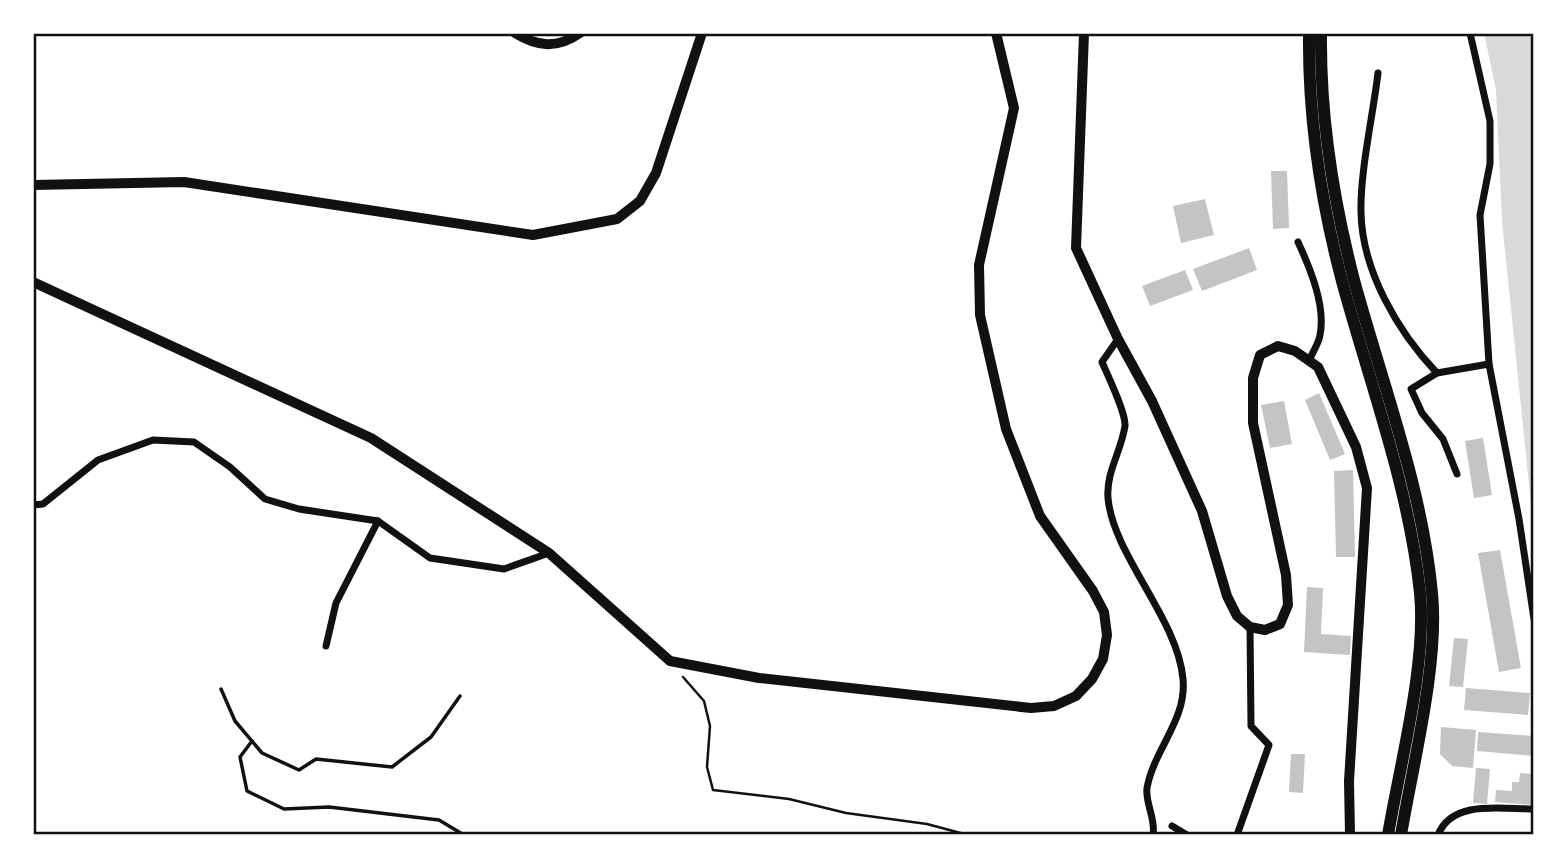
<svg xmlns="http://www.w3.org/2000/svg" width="1567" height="868" font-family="'Asap Condensed',sans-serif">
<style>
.water{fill:#d9d9d9}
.building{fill:#c4c4c4}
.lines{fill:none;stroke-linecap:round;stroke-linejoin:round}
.path{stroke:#111;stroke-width:2.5}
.service{stroke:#111;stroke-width:3.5}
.minor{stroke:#111;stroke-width:7}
.secondary{stroke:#111;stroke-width:10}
.trunk{stroke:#111;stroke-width:12}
.neatline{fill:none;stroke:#111;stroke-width:2.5}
</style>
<rect width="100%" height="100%" fill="#fff"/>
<!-- water -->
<polygon class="water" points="1484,33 1534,33 1534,533 1502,221 1496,90"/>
<!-- building -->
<g class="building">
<polygon points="1271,171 1287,171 1289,228 1273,229"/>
<polygon points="1205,199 1214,235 1181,243 1173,206"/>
<polygon points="1249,248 1257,270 1202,291 1193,269"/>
<polygon points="1185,270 1193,290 1150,306 1142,286"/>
<polygon points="1319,393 1345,454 1330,460 1305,400"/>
<polygon points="1284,401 1292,444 1270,448 1261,405"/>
<polygon points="1483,438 1492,495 1474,498 1465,441"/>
<polygon points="1353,470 1355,557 1336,557 1334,471"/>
<polygon points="1500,550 1521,668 1499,672 1478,553"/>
<polygon points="1307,587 1323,588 1321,634 1351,636 1350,655 1304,652"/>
<polygon points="1454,638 1468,639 1463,687 1449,686"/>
<polygon points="1466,688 1530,693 1528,715 1464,710"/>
<polygon points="1441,727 1476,730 1473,768 1452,766 1440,754"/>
<polygon points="1478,732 1534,736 1534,756 1477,751"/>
<polygon points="1291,754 1305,754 1303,793 1289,792"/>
<polygon points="1476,768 1490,769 1487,804 1473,803"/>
<polygon points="1520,773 1534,774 1534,805 1495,802 1496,790 1512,791 1512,782 1519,782"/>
</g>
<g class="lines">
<!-- path -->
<polyline class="path" points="683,677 704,701 710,726 707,767 713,790 789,799 846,813 927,824 968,835"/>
<!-- service -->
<g class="service">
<polyline points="221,689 235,721 262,753 299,770 316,759 392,767 431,737 460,696"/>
<polyline points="252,741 240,757 247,791 284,809 329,807 439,820 464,835"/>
</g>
<!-- minor -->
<g class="minor">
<polyline points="1470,33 1490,121 1490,164 1480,215 1489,364 1519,519 1534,619"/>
<path d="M1378,73C1373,115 1360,172 1361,212C1362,271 1398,332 1437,373L1489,364"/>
<path d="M1298,242C1310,268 1326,306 1320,335C1319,343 1312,353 1309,361"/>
<path d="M1118,339L1102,362C1108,376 1126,413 1125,426C1121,452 1106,472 1108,498C1113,555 1178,619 1183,679C1187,720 1154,749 1147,788C1145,803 1156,819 1153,835"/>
<polyline points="1437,373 1411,389 1422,413 1443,439 1457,474"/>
<polyline points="33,505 43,504 98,460 153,440 194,442 230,467 265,499 299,509 378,521 430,558 504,569 549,553"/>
<polyline points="326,646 336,603 378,521"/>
<polyline points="1172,826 1187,835"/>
<polyline points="1237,835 1269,745 1251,726 1250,627"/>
<path d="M1438,835C1452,799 1502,809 1534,809"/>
</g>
<!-- secondary -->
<g class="secondary">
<path d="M515,33C538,47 557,49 580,33"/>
<polyline points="1084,33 1076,248 1118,339 1152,401 1202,511 1227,596 1237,616 1250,627 1265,630 1280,624 1288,605 1286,575 1253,423 1253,378 1260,355 1278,346 1295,351 1318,367 1356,447 1367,488 1349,781 1350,835"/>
<polyline points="33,185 184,182 533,235 617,219 640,201 656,173 702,33"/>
<polyline points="33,282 371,438 549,553 670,661 759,678 1031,708 1054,706 1076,696 1092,679 1103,659 1107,635 1104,612 1093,591 1040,516 1006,429 980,315 979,265 1014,108 996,33"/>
</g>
<!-- trunk -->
<g class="trunk">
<path d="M1309,33C1308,118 1321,203 1343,285C1371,387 1409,488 1420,593C1427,663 1400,764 1388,835"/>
<path d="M1321,33C1320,117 1333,199 1354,280C1382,383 1422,486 1432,593C1439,664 1413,763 1401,835"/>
</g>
</g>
<!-- border -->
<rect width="1567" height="868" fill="none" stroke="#ffffff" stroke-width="70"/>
<rect x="35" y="35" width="1497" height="798" class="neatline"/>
</svg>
